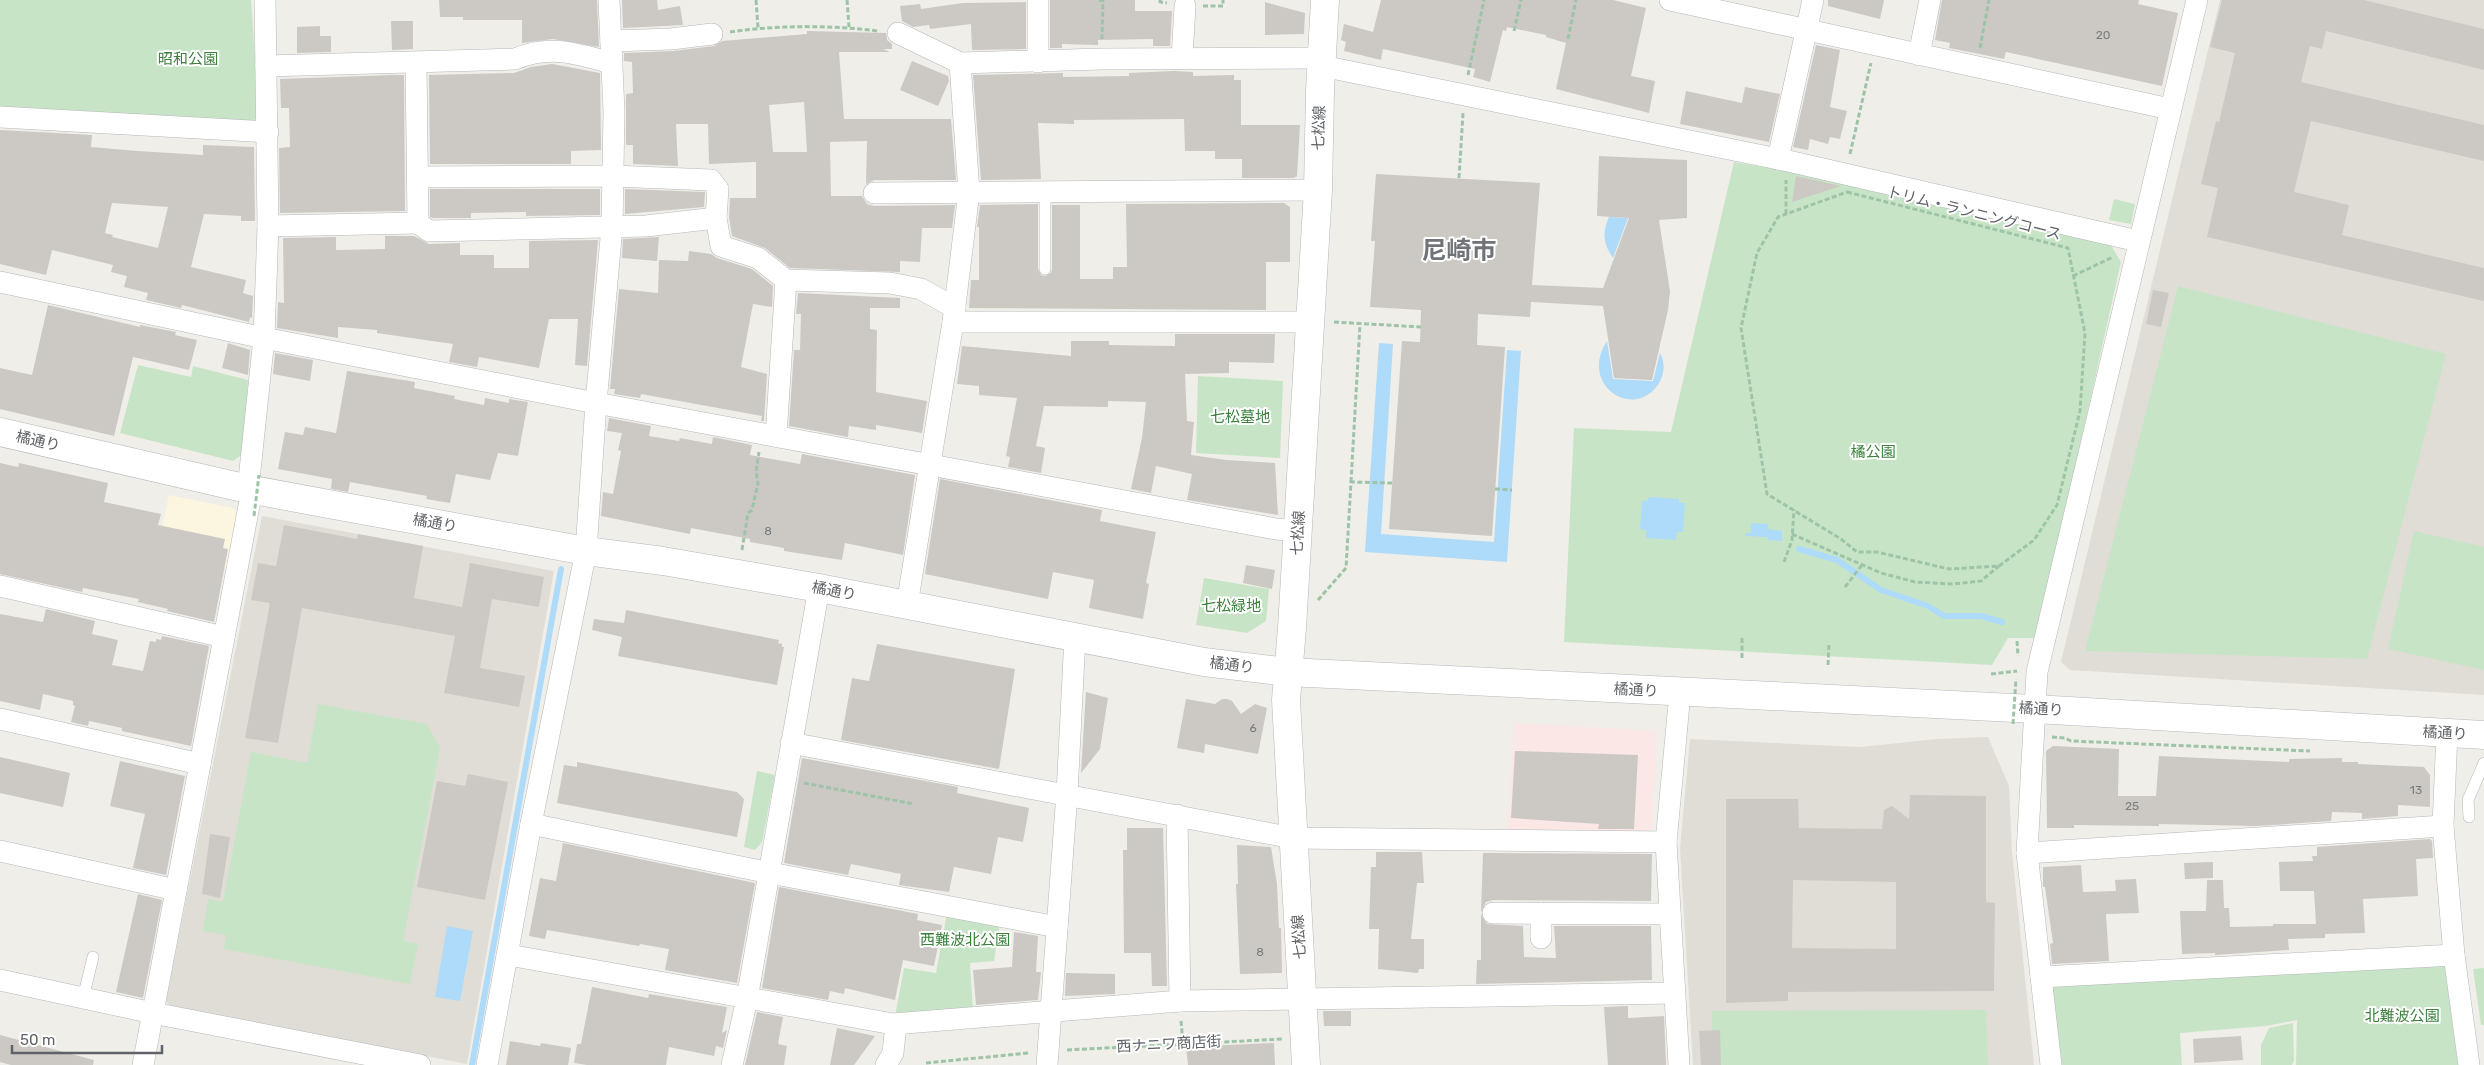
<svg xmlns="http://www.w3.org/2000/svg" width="2484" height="1065" font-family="Rubik,'Noto Sans JP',sans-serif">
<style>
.commercial{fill:#fcf5e0}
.education{fill:#e0ddd6}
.medical{fill:#fae7e6}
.green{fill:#c7e5c6}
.water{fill:#aedbf9}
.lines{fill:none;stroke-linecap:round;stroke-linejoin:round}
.stream{stroke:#aedbf9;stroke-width:6}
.building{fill:#ccc9c4;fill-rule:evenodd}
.service-casing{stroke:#b5b7bb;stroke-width:12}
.minor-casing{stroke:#b5b7bb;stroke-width:22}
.tertiary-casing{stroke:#b5b7bb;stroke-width:29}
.path{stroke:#9ec4a8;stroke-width:3;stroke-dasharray:5 2.5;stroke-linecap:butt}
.service{stroke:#fff;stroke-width:11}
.minor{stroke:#fff;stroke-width:21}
.tertiary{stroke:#fff;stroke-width:28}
.path-bridge{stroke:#9ec4a8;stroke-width:3;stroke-dasharray:5 2.5;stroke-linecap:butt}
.labels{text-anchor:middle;stroke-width:4;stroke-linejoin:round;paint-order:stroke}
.number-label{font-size:12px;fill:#7a7c7e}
.park-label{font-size:15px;fill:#3b813c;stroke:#fff}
.street-label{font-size:15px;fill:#5f6367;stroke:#fff}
.town-label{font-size:25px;font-weight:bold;fill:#707479;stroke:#fff}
</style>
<rect width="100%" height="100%" fill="#f0eee8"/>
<!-- commercial -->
<polygon class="commercial" points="169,495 233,508 239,517 229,568 156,553"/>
<!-- education -->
<g class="education">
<polygon points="2220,0 2484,0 2484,695 2070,670 2061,662"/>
<polygon points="262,516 554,571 467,1064 171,1007 166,1001"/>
<polygon points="1988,737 2009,786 2012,852 2034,1065 1693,1065 1680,848 1690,739 1860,747 1937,739"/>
</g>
<!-- medical -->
<polygon class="medical" points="1514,723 1657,731 1652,829 1647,833 1507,831"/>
<!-- green -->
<g class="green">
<polygon points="0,0 251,0 259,116 251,123 0,108"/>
<polygon points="1734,162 1786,171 2109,242 2121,262 2037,638 2008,638 1992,665 1564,642 1574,428 1671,432"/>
<polygon points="2114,199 2135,204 2131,224 2109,220"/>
<polygon points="2178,286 2446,354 2367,659 2085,651"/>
<polygon points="138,365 191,377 193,366 248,380 243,454 233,461 120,433"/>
<polygon points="1198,376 1283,381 1280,458 1196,453"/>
<polygon points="2414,531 2484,547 2484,670 2388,649"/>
<polygon points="1204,578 1269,589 1266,621 1247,633 1196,625"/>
<polygon points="318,704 427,724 440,748 403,941 418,944 410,984 224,949 226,935 203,931 208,899 223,902 251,752 307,763"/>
<polygon points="757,771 775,775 762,842 755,850 744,847"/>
<polygon points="947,913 1000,923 994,961 970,963 973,1011 895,1016 904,968 936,973"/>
<polygon points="2445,966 2458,1065 2296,1065 2297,1020 2266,1026 2180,1033 2182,1065 2060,1065 2050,985"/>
<polygon points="2484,968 2484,1025 2481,1025 2473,969"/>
<polygon points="1986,1010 1988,1065 1712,1065 1712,1011"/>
<polygon points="2293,1023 2294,1060 2292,1065 2261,1065 2261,1045 2269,1028"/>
</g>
<!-- water -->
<g class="water">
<path d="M1609,217L1628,218L1613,258C1603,243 1602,233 1609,217Z"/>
<path d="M1607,341L1613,379L1653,381L1660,353C1665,363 1665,373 1659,383C1635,422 1578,385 1607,341Z"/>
<polygon points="1379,343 1393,344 1381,534 1494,542 1507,350 1521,351 1507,562 1365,552"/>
<polygon points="1649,497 1679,499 1679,503 1685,503 1683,532 1677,532 1676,540 1646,538 1646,530 1640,529 1642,500 1648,501"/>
<polygon points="1751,523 1768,524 1768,529 1782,531 1782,541 1767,540 1768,537 1745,536 1745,533 1751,533"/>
<polygon points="447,926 473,931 460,1001 435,997"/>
</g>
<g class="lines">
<!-- stream -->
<g class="stream">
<polyline points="1799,549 1837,560 1881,590 1928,606 1944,616 1981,616 2002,622"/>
<polyline points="472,1065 561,569"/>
</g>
</g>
<!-- building -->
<g class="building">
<polygon points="439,0 597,0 599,47 553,39 522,43 522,20 463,20 463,17 440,17"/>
<polygon points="622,0 657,0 658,10 680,6 683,25 623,28"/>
<polygon points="1050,0 1135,0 1135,11 1172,11 1170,46 1153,46 1153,39 1098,40 1098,45 1062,44 1062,48 1050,48"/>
<polygon points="1381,0 1613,0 1646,8 1631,76 1655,81 1649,113 1556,89 1566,43 1546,37 1546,35 1507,27 1506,31 1503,30 1490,82 1473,77 1475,69 1383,49 1381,60 1344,51 1346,42 1341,40 1344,24 1373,32"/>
<polygon points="1828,0 1884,0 1880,19 1828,6"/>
<polygon points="1942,0 2139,0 2138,4 2178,13 2162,86 2006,52 2004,59 1949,48 1950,43 1935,40"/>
<polygon points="2222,0 2364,0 2484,29 2484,70 2326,31 2322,49 2310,46 2301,82 2484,125 2484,161 2311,121 2294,192 2349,205 2342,235 2484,268 2484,301 2207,237 2218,188 2201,184 2216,121 2219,122 2235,53 2210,47"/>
<polygon points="1026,2 1026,49 972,50 971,24 930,29 929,25 913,27 902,21 900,6 920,4 921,9 963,3"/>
<polygon points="1265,2 1305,13 1304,34 1265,35"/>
<polygon points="391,21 413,21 413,49 392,50"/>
<polygon points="320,26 320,36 331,36 331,52 297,53 297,27"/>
<path d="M807,31L886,33L887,40L892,44V49H883L890,52H839L844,119H951L956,180H874L866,184L867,141L830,142L831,196H862L867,204L874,206L955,205L952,228H922L920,262L900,261V272L790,268L765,248L732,236L729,217L730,198H756V162L709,164L708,124H676L678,166L633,164V145H626V94L633,93L632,62L624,61V53L673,51L714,46L722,41L807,34ZM804,102L807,152H773L769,105Z"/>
<polygon points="1816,45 1840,50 1830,107 1847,111 1840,139 1830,137 1828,144 1810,139 1808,150 1793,147"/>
<polygon points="912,61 948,76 949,81 938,106 900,90"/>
<polygon points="552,64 600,73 601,150 571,151 571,164 430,164 429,75 514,73 531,67"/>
<polygon points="1174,71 1193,72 1193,76 1234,75 1234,80 1241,80 1241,125 1300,125 1297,176 1294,178 1242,178 1242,159 1215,159 1215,151 1185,151 1184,119 1074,120 1074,124 1038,123 1041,179 981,180 973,75 1063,73 1063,77 1129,76 1129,73"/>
<polygon points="392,75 404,75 405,211 280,213 279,148 290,147 289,108 281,108 280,79"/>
<polygon points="1745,87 1780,94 1769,142 1680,124 1686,91 1742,103"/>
<path d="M0,130L92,135L91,147L137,151L203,155V145L254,147L255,221H241V216L204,214L191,267L246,280L243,293L253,296L252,318L250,317L249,322L182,305L181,308L146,300L148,293L124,287L127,276L111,272L113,265L52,250L46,275L0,264ZM112,203L168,207L158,248L112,237L113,235L105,233Z"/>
<polygon points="1599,156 1687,160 1687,218 1659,220 1670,291 1668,310 1652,380 1614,378 1603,306 1531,302 1530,317 1478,314 1477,345 1505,347 1492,536 1389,529 1402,341 1420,342 1421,310 1370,307 1375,241 1371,241 1376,174 1540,183 1532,285 1603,288 1629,218 1597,216"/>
<polygon points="1796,176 1841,186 1792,202"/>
<polygon points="430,189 600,189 600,215 526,216 526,212 471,213 471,218 433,218 430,217"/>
<polygon points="625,189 705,192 704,207 625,214"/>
<polygon points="1284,203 1290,207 1290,262 1266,262 1266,310 969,308 971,280 979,280 979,227 977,227 980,205 1038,204 1038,269 1041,275 1045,276 1051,273 1052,269 1052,205 1080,205 1080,279 1113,279 1113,267 1127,267 1126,204"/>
<polygon points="385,236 414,236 429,244 460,243 460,255 494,255 494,268 529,268 529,241 598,240 587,366 575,365 578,319 549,319 539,368 479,357 477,367 449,362 453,344 377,333 377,330 338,327 338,338 277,328 278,302 284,303 283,238 336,237 336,250 385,249"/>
<polygon points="659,237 657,261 622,258 623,239"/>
<polygon points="689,251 711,254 717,258 752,269 773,286 772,307 753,304 741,367 767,374 764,421 761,421 762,416 641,394 640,398 614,394 615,389 610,389 619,289 658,293 659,260 688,261"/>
<polygon points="2153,290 2169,293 2161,327 2146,324"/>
<polygon points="798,293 900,298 900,308 870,308 870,329 877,330 876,392 927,401 922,433 876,425 876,430 849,426 848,437 789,426 794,350 800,350 801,314 796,314"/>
<polygon points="48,305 140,327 140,325 176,332 175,335 197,340 189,370 133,357 114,436 0,409 0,368 32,375"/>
<polygon points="1175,334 1275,334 1274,363 1229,362 1229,373 1185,374 1187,421 1194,422 1191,455 1226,460 1275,463 1278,515 1187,500 1192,474 1156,466 1151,493 1131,489 1142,438 1146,402 1108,401 1108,407 1044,406 1036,446 1045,448 1041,473 1008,467 1010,457 1006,456 1017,398 979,395 979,386 957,384 962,346 1071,356 1071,341 1109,341 1109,345 1175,346"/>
<polygon points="228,343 250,350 248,375 222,368"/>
<polygon points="275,353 313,360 310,381 273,374"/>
<polygon points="347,371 415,382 414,388 455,396 454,399 484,405 485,398 509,403 509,399 528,402 518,456 498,453 490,480 456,474 450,503 426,499 427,496 350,482 348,492 331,489 332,479 278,469 285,432 303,435 305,427 336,433"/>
<polygon points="609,418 651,426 649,436 679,441 680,438 712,444 713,437 752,445 750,455 800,464 802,454 915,475 903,555 845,543 842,560 784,551 784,548 750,542 750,539 691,528 690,534 601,516 603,492 613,494 621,451 618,450 622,433 607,431"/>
<polygon points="0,463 18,467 19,463 108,483 104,502 161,514 158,525 225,539 223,548 228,549 214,622 167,611 168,609 138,602 139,599 83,588 82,592 0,574"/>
<polygon points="940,479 1102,510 1100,521 1156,532 1146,583 1149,584 1143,619 1089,608 1094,580 1053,572 1048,599 925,574"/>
<polygon points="284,525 357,539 358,534 423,546 414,598 462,607 470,563 544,577 539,607 492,599 480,668 525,676 519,707 444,693 455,636 302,608 278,743 245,738 270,603 251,600 258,563 276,566"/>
<polygon points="1246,565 1275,570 1272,589 1243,583"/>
<polygon points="46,609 95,621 92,634 118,640 112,665 143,671 150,641 156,642 156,639 161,640 162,636 209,646 191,746 122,731 122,728 89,721 88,726 71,722 75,706 73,705 73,701 43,694 40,710 0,701 0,614 43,622"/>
<polygon points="626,610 779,640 778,643 782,644 782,647 784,647 777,685 618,656 622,637 592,630 594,619 624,623"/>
<polygon points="877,644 1015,669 999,769 841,740 852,678 869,681"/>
<polygon points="1086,692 1108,698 1100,749 1081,773"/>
<polygon points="1186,699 1215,704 1222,699 1227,699 1232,701 1241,714 1255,704 1267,708 1258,754 1205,744 1204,753 1177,748"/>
<polygon points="2053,746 2119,749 2118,796 2156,796 2159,756 2289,762 2289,759 2342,758 2342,762 2358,762 2358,764 2424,767 2430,775 2430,807 2398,805 2398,816 2362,819 2362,813 2332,812 2331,821 2257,826 2159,824 2159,826 2074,825 2074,828 2047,828 2046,751"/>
<polygon points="1515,751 1638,755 1634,829 1598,829 1599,824 1511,818"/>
<polygon points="0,757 70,773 63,807 0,793"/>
<polygon points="802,758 958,787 957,793 1029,808 1023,842 998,837 991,874 954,867 949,892 899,885 901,874 851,864 848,875 784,863"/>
<polygon points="120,761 185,776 166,875 133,868 145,814 110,806"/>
<polygon points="577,762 737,792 744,799 737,837 557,803 564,765 577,767"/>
<polygon points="468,774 508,782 485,900 417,887 437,781 465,786"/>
<path d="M1910,795L1986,796V902L1995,903L1994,991L1788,992V1001L1726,1003V799H1798L1799,828L1882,829L1884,810L1892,806L1909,819ZM1793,880L1896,882V949L1792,948Z"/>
<polygon points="1127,828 1163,828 1167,986 1152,986 1151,953 1124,953 1123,850 1127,850"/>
<polygon points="210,834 230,837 220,898 202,894"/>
<polygon points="2430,839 2432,841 2433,858 2416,859 2418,896 2363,899 2365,933 2325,934 2325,938 2288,939 2289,950 2215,955 2215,953 2182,954 2180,911 2206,911 2207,880 2223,880 2224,908 2229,908 2230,927 2273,926 2273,924 2316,924 2314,891 2280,891 2279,862 2313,861 2312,856 2317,856 2317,847"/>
<polygon points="563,843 755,883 737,983 665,970 669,949 640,944 639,946 547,930 545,939 529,936 540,878 556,881"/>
<polygon points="1237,845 1271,847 1277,884 1279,928 1281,928 1282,973 1240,974 1236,884 1238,884"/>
<polygon points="1376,852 1422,852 1424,883 1417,883 1411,939 1424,939 1424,969 1419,969 1418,973 1378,969 1379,929 1369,929 1371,867 1376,867"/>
<polygon points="1483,853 1652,854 1651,901 1493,900 1486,902 1481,912"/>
<polygon points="2213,862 2213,878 2185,879 2184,863"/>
<polygon points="2081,865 2083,892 2116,891 2115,880 2136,879 2139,913 2106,914 2109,961 2052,964 2050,944 2053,943 2045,887 2043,887 2043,867"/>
<polygon points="779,887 918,914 917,920 942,925 934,966 903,960 895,1000 845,988 844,994 830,991 828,1000 762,988"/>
<polygon points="138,894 162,900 143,998 116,992"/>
<polygon points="1481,914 1487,924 1523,926 1524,957 1556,958 1554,926 1651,926 1652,980 1476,984 1477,960 1481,960"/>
<polygon points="1014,932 1038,936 1036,972 1041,972 1038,1000 976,1005 973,970 1012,967"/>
<polygon points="1066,973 1115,974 1115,994 1065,996"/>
<polygon points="592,987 648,998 649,994 727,1007 722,1033 727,1030 723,1048 716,1046 714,1056 669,1047 666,1065 587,1065 574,1063 577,1044 581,1044"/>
<polygon points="1628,1006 1628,1018 1664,1016 1666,1065 1608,1065 1604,1007"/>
<polygon points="1323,1011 1351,1011 1351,1026 1324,1026"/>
<polygon points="757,1012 783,1017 778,1044 787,1046 784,1065 745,1065"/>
<polygon points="837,1028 875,1036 854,1065 830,1065"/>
<polygon points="1720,1030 1721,1065 1701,1065 1699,1031"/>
<polygon points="0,1035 94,1060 93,1065 11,1065 0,1062"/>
<polygon points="2241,1036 2243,1060 2194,1063 2193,1039"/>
<polygon points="510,1041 540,1046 541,1043 571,1048 568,1065 506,1065"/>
<polygon points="1274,1043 1275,1065 1188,1065 1186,1047"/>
</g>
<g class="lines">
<defs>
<g id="service">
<polyline points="1045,191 1045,269"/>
<polyline points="2469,817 2468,800 2484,763"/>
<polyline points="83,998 93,957"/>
</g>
<g id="minor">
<polyline points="1038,0 1038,62"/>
<polyline points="1670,0 2170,109"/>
<polyline points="898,33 960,63 1102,59 1322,58"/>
<polyline points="611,41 671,39 712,34"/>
<polyline points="1919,55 1930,0"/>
<polyline points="1182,58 1185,6"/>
<polyline points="416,63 418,223 429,231 646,226 716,218"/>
<path d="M266,66L515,59C551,44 577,54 612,63"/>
<polyline points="1322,66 1788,161 2138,241"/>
<polyline points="0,117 268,132"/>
<polyline points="1778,159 1813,0"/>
<polyline points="418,177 613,176 711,180 718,189 716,218 721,246 758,258 786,280 890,283 921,289 955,308"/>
<polyline points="874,193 1318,190"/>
<polyline points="268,226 418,223"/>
<polyline points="0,282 264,338 596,403 1276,529 1298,531"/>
<polyline points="953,322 1310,322"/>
<polyline points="776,436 786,280"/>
<polyline points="248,489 264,338 268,226 265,0"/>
<polyline points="0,586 224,637"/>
<polyline points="907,605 953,322 969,192 960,63"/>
<polyline points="0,719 200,764"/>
<polyline points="2447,733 2443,826 2454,955 2469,1065"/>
<polyline points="791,743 1293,838 1666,842"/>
<polyline points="1177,815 1180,1001"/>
<polyline points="531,824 770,873 1057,927"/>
<polyline points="0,851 176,890"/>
<polyline points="2027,853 2443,826"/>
<polyline points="1493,913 1670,914"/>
<polyline points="1541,913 1541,938"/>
<polyline points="509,955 893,1024 1180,1001 1674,993"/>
<polyline points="2041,977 2454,955"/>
<polyline points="0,980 153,1013 420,1065"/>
<polyline points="143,1065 252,490"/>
<polyline points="487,1065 531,824 586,551 596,403 612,227 614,111 609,0"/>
<polyline points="732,1065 747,999 819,588"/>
<polyline points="886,1065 893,1053 896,1024"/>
<polyline points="1047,1065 1067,793 1075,637"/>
<polyline points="1679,1065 1666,842 1680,693"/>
<polyline points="2051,1065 2027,853 2037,672 2197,0"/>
</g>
<g id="tertiary">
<polyline points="0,432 248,489 334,505 586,551 663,561 819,588 1204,662 1288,672 2035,709 2484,735"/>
<polyline points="1306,1065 1286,700 1292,628 1318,190 1320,91 1325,0"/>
</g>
</defs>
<!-- service casing -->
<use href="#service" class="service-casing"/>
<!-- minor casing -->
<use href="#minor" class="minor-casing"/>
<!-- tertiary casing -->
<use href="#tertiary" class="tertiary-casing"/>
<!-- path -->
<g class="path">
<polyline points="756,0 758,28"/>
<polyline points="847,0 849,27"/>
<polyline points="1099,0 1103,1 1102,39"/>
<polyline points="1160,0 1160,2 1167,3"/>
<polyline points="1203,6 1223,6 1223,0"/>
<polyline points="1514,31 1521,0"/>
<path d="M730,32C779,25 829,25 878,31"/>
<polyline points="1568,39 1576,0"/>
<polyline points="1980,48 1989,0"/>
<polyline points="1468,75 1484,0"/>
<polyline points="1850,154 1871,63"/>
<polyline points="1459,178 1463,113"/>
<polygon points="1847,192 2068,248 2085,333 2080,411 2057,505 2034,540 1999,566 1949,569 1877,552 1857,552 1841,539 1767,494 1741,328 1757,253 1778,217"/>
<polyline points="1786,214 1786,180"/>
<polyline points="2073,276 2113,257"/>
<polyline points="1334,322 1421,327"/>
<polyline points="1351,482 1360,324"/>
<polyline points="1495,489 1512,490"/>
<polyline points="1792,534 1881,573 1915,582 1952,584 1981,581 1999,566"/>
<polyline points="742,550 748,513 752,510 758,483 756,472 759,452"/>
<polyline points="1784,562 1792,540 1794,510"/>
<polyline points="1845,587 1862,565"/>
<polyline points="1318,600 1346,568 1351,482 1392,483"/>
<polyline points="1742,638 1742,660"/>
<polyline points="2017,641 2018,656"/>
<polyline points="1828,665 1829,643"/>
<polyline points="1991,674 2017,671"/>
<polyline points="2052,737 2065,738 2071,741 2310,751"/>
<polyline points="804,783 914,804"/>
<polyline points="1181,1021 1183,1043"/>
<polyline points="1067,1050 1283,1039"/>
<polyline points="926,1063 1028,1053"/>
</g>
<!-- service -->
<use href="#service" class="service"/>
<!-- minor -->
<use href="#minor" class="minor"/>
<!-- tertiary -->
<use href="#tertiary" class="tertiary"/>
<!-- path-bridge -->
<g class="path-bridge">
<polyline points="254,516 259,475"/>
<polyline points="2013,724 2016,679"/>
</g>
</g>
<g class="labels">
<!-- number labels -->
<g class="number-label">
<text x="2103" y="39">20</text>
<text x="768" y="535">8</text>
<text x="1253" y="732">6</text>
<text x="2416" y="794">13</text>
<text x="2132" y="810">25</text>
<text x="1260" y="956">8</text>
</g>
<!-- park labels -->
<g class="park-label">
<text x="188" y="64">昭和公園</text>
<text x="1240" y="422">七松墓地</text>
<text x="1873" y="457">橘公園</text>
<text x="1231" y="611">七松緑地</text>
<text x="965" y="945">西難波北公園</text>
<text x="2402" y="1021">北難波公園</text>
</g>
<!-- street labels -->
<g class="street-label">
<text transform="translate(1319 128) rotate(-89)" y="5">七松線</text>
<text transform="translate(1974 213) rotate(14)" y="5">トリム・ランニングコース</text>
<text transform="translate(38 441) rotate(13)" y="5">橘通り</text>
<text transform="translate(435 523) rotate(10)" y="5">橘通り</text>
<text transform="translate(1298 533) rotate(-87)" y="5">七松線</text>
<text transform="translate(834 591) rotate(11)" y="5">橘通り</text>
<text transform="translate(1232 665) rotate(7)" y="5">橘通り</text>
<text transform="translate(1636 690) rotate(3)" y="5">橘通り</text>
<text transform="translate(2041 709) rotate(3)" y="5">橘通り</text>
<text transform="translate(2445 733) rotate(3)" y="5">橘通り</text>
<text transform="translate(1299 937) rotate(-94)" y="5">七松線</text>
<text transform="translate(1169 1044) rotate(-3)" y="5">西ナニワ商店街</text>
</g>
<!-- town labels -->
<g class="town-label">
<text x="1459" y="259">尼崎市</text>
</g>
</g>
<!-- scale -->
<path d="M12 1045v8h150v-8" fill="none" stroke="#5f6367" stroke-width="2.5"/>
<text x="20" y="1045" font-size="15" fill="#5f6367" stroke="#ffffff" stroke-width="4" paint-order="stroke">50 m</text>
</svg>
